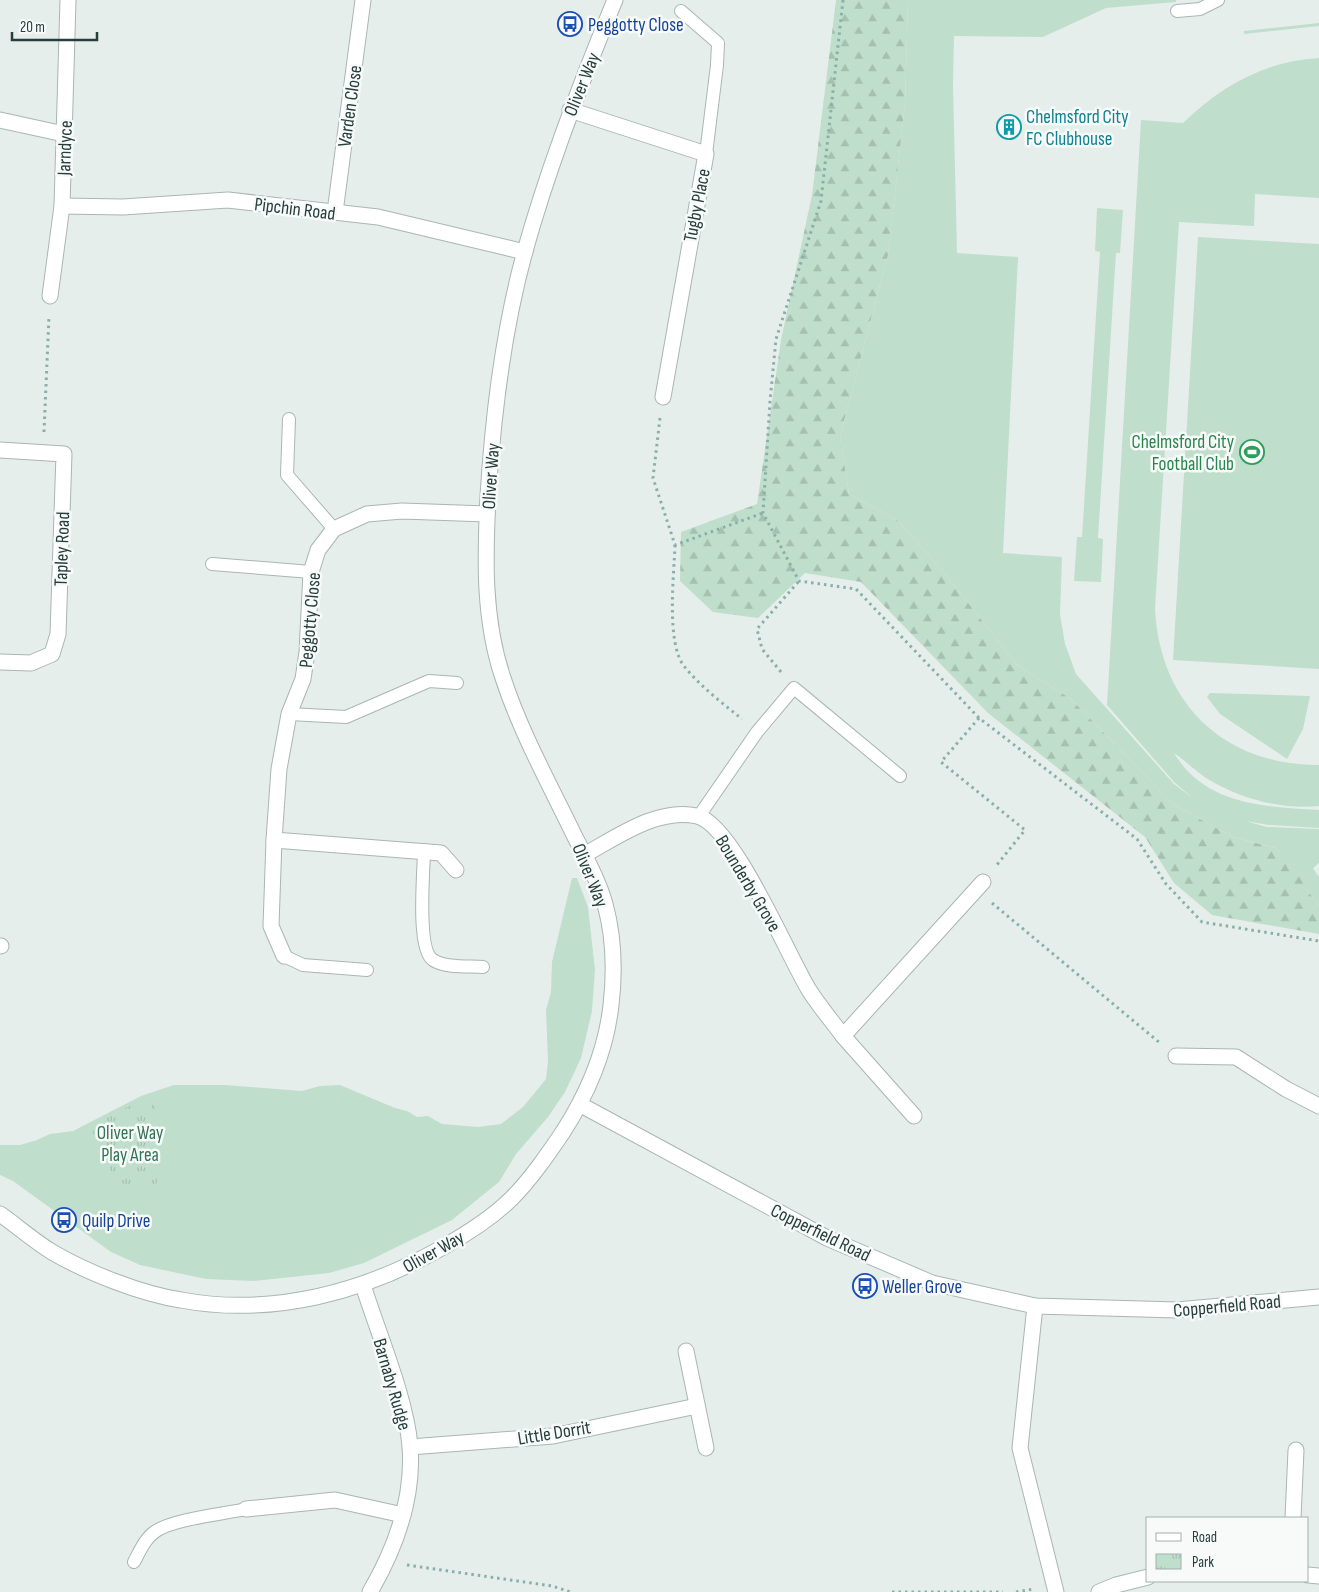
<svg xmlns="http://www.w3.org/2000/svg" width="1319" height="1592" font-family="'Sofia Sans Condensed',sans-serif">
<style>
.grass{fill:#c0decc}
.forest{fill:url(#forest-firs)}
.park{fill:url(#park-tufts)}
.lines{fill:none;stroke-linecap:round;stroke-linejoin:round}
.lane-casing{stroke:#a9b6b4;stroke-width:14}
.street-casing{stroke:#a9b6b4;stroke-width:17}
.path{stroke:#88b0a9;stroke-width:3;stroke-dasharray:2.5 4;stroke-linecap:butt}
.lane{stroke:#fff;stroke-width:12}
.street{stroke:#fff;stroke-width:15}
.labels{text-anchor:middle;stroke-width:5;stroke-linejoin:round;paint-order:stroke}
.transit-label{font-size:19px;fill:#164399;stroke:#f7faf9;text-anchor:start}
.street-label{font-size:19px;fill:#263f3c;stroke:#f7faf9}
.culture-label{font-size:19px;fill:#0d838f;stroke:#f7faf9;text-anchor:start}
.leisure-label{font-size:19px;fill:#27864d;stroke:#f7faf9;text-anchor:end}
.park-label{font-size:19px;fill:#327455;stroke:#f7faf9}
</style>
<defs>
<pattern id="forest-firs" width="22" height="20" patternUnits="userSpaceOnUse" patternTransform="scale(1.25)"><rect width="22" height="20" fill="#c0decc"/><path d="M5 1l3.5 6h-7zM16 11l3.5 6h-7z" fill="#a5c0b0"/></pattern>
<pattern id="park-tufts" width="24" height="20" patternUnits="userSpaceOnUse" patternTransform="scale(1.25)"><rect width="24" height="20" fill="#c0decc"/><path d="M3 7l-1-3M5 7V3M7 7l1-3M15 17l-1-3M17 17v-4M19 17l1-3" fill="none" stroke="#a5c0b0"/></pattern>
</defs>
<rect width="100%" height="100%" fill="#e6eeec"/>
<!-- grass -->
<g class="grass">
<path d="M908,0H1176V2L1106,8L1043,37L954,36L953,85L957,253L1018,257L1003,553L1062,557L1060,614L1065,644L1076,674L1174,784L1193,798L1175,783L1107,705L1141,120L1183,123C1221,86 1265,61 1319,58V198L1255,194L1254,226L1179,222L1155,609C1160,704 1224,765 1319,765V806C1283,810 1242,799 1211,781C1197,773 1186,761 1174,753C1205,805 1265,807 1319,810V828L1269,825L1245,821L1267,827L1319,829V863L1313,868L1319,877V905L1307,890L1294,863L1275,848L1233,837L1174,805L1071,699L1017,665L943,571L898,521L849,494L840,436L888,255L905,104Z"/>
<polygon points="1319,23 1319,26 1244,34 1244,31"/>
<polygon points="1097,208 1123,210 1120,253 1116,253 1098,538 1103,539 1101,582 1074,581 1077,537 1082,537 1100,252 1095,251"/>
<polygon points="1198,237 1319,244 1319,669 1173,660"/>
<polygon points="1210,693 1310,696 1303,729 1287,759 1220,714 1207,697"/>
<polygon points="572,878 577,878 588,907 595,970 592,1011 581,1058 565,1092 548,1117 516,1154 499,1182 452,1220 364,1263 329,1273 253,1281 206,1279 140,1265 111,1252 13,1181 0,1175 0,1145 20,1145 37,1140 50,1134 73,1131 141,1096 174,1085 225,1085 302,1091 320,1086 340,1085 395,1108 407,1111 417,1117 428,1116 442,1124 478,1127 501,1124 523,1107 546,1079 548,1061 546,1010 551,992 552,962"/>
</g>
<!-- forest -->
<polygon class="forest" points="836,0 908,0 905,104 888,255 840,436 849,494 898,521 943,571 1017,665 1071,699 1174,805 1233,837 1275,848 1295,863 1307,890 1319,905 1319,934 1212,915 1174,883 1145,837 988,713 861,582 805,573 758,618 713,612 680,581 681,532 757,504 781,340 812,195"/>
<!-- park -->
<path class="park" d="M150,1099L163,1121L164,1127L156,1187C150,1188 138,1190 133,1189C118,1185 89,1146 93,1130C95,1118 138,1102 150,1099Z"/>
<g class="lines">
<defs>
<g id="lane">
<polyline points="681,11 718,43 717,65 706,154"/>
<polyline points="1177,11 1200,9 1218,0"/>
<polyline points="289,419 287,475 334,529"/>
<polyline points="212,564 311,572"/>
<polyline points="289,714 346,717 429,681 457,683"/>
<polyline points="699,816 757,732 794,688 900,776"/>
<path d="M424,850C424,870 416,949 433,960C445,968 468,966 483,967"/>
<polyline points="284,956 303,965 367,970"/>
<path d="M134,1562C140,1551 145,1538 156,1531C174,1519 223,1514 246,1509"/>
</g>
<g id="street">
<polyline points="570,110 706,154 663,397"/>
<polyline points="0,120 64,134"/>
<polyline points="62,206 123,207 228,200 378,217 525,252"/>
<polyline points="335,212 363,0"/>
<polyline points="50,296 62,206 68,0"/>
<polyline points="0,450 64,454 58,634 52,654 31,663 0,662"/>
<polyline points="274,840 441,853 456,870"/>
<path d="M584,855C617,837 658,807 697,816C733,824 788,956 809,990C819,1006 832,1021 843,1036L983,882"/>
<polyline points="0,946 1,946"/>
<polyline points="284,956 271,926 274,840 279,769 289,714 303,679 307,652 311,572 318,550 334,529 367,514 402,511 487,514"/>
<polyline points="843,1036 914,1116"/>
<polyline points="1176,1056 1236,1057 1286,1089 1319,1106"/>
<polyline points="581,1105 827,1238 932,1283 1035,1306 1177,1310 1319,1297"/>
<path d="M0,1214C17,1226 34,1241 52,1252C86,1272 141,1294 181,1300C273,1317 365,1292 445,1246C468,1233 493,1217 512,1198C531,1179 548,1154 563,1132C588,1093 606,1051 611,1005C615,971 614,937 605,904C599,882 586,858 575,837C550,785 521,733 503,678C483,619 485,557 488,496C493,414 503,331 525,251C549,165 581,82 615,0"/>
<path d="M363,1285C378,1333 406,1398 410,1446C414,1497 395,1549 370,1592"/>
<polyline points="1035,1306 1020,1448 1056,1592"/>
<polyline points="686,1351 706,1448"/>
<polyline points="410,1447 553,1436 697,1406"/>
<polyline points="246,1509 335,1500 403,1515"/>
<polyline points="1293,1518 1296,1450"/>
<polyline points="1308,1575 1319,1576"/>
<polyline points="1099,1592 1116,1585 1148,1577"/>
</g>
</defs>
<!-- lane casing -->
<use href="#lane" class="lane-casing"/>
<!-- street casing -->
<use href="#street" class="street-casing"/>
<!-- path -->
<g class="path">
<polyline points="843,0 821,201 776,339 770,401 763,513 799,581 856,589 979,718 1137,839 1166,884 1202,922 1319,941"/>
<polyline points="660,418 653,478 675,545 763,513"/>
<polyline points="44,432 49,316"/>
<path d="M675,545C674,575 666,643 684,666C700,686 722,703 742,719"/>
<polyline points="781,672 762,649 757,629 799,581"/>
<polyline points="979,718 941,762 1025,830 996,866"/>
<polyline points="992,903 1160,1043"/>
<polyline points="407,1565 552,1586 571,1592"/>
<polyline points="892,1592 1003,1592"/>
<polyline points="1016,1592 1034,1589"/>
</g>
<!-- lane -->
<use href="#lane" class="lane"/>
<!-- street -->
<use href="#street" class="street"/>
</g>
<!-- icons -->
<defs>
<symbol id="bus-ring" viewBox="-11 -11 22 22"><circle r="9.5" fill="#f7faf9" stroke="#1a4fb4" stroke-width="1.5"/><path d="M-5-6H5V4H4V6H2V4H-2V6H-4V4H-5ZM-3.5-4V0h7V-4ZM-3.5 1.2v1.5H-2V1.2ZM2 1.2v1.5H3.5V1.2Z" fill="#1a4fb4"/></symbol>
<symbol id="building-ring" viewBox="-11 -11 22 22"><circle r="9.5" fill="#f7faf9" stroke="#0f9aa8" stroke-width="1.5"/><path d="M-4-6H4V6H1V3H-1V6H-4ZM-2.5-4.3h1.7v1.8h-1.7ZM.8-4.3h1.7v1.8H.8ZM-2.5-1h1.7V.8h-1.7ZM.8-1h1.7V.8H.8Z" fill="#0f9aa8"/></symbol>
<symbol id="stadium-ring" viewBox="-11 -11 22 22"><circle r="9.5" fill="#f7faf9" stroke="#2e9e5b" stroke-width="1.5"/><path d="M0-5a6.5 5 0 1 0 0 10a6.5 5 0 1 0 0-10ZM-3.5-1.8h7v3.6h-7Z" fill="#2e9e5b"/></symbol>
</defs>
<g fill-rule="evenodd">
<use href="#bus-ring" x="556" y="10" width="28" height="28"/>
<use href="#building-ring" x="995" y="113" width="28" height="28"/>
<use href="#stadium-ring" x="1238" y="438" width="28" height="28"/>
<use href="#bus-ring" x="50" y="1206" width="28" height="28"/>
<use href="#bus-ring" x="851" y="1272" width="28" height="28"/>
</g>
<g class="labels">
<!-- transit labels -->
<g class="transit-label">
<text x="588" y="31">Peggotty Close</text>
<text x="82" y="1227">Quilp Drive</text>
<text x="882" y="1293">Weller Grove</text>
</g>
<!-- street labels -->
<g class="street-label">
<text transform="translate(581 84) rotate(-68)" y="7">Oliver Way</text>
<text transform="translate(349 106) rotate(-82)" y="7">Varden Close</text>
<text transform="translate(64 148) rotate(-88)" y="7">Jarndyce</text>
<text transform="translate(696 205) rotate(-79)" y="7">Tugby Place</text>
<text transform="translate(295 208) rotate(7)" y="7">Pipchin Road</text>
<text transform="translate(490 476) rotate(-86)" y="7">Oliver Way</text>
<text transform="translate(61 549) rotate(-88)" y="7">Tapley Road</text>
<text transform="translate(309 620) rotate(-85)" y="7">Peggotty Close</text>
<text transform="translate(591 875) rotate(68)" y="7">Oliver Way</text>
<text transform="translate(749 883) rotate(59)" y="7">Bounderby Grove</text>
<text transform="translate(821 1232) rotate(26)" y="7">Copperfield Road</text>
<text transform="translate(433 1251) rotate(-29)" y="7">Oliver Way</text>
<text transform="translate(1227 1305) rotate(-5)" y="7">Copperfield Road</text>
<text transform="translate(393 1384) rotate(74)" y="7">Barnaby Rudge</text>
<text transform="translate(554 1432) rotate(-9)" y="7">Little Dorrit</text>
</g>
<!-- culture labels -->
<g class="culture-label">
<text x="1026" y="123">Chelmsford City<tspan x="1026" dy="22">FC Clubhouse</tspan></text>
</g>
<!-- leisure labels -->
<g class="leisure-label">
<text x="1234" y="448">Chelmsford City<tspan x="1234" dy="22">Football Club</tspan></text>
</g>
<!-- park labels -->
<g class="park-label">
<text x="130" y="1139">Oliver Way<tspan x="130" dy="22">Play Area</tspan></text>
</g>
</g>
<!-- legend -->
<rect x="1146" y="1517" width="162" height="65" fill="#f7faf9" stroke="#a3afad"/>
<rect x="1156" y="1533" width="25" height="8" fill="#ffffff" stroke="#a3afad"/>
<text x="1192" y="1542" font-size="15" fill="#263f3c">Road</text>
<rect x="1156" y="1554" width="25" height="15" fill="url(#park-tufts)" stroke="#a3afad"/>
<text x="1192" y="1567" font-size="15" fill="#263f3c">Park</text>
<!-- scale -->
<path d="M12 32v8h85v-8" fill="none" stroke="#263f3c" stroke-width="2.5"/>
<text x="20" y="32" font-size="15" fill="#263f3c" stroke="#f7faf9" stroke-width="4" paint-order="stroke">20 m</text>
</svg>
